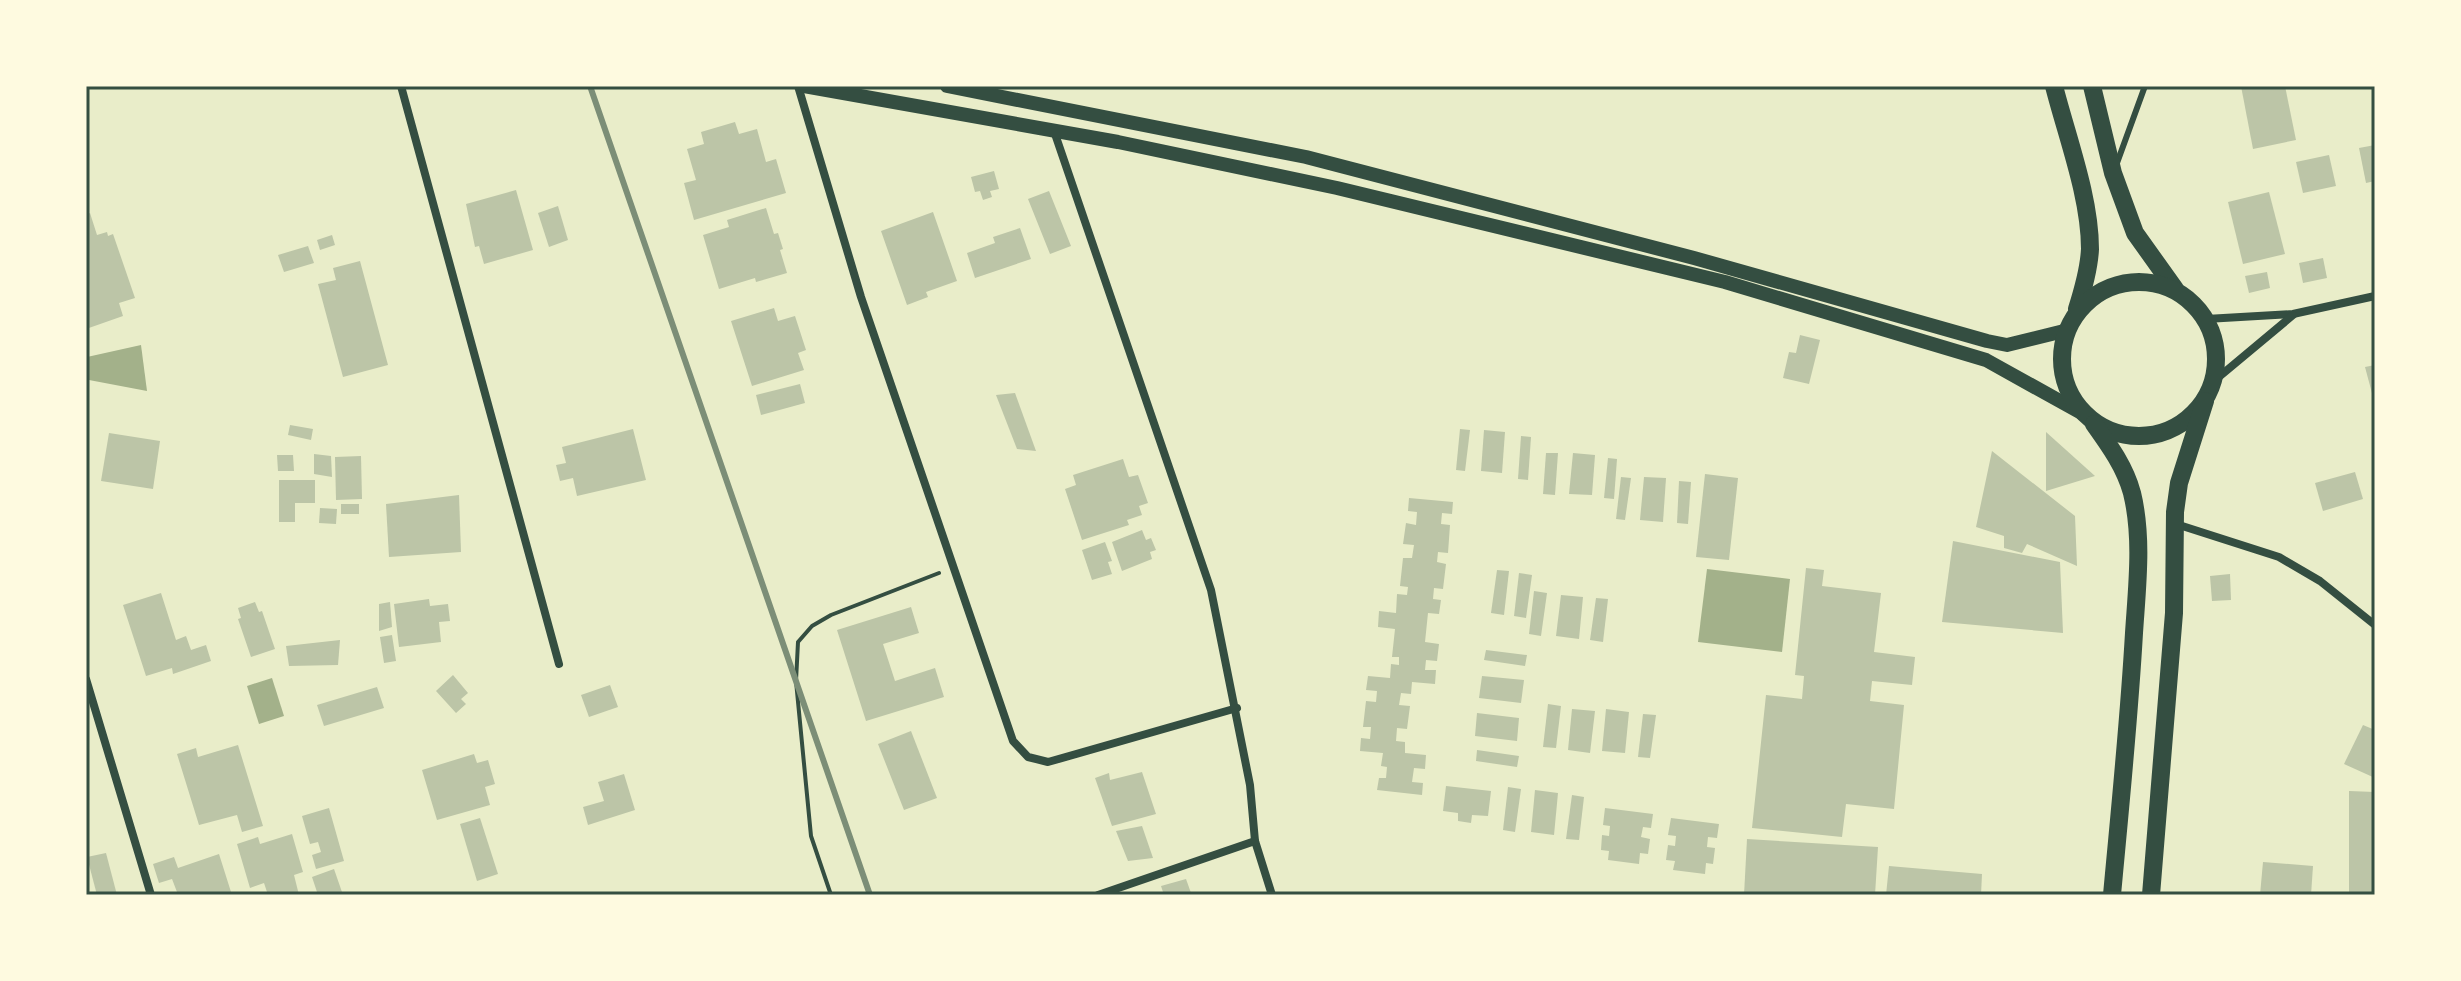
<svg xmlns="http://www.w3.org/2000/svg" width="2461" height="981" font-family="'DejaVu Sans',sans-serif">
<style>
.water{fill:#a3b18a}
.building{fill:#bcc5a7}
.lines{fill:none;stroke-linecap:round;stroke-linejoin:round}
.path{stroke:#344e41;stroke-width:4}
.service{stroke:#344e41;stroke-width:6}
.minor{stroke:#344e41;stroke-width:8}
.tertiary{stroke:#344e41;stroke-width:14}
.primary{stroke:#344e41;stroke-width:18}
.rail{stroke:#7c8e77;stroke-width:6}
.neatline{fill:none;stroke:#344e41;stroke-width:3}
</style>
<rect width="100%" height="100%" fill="#e9edc9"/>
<!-- water -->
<g class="water">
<polygon points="141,345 147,391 89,380 87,357"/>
<polygon points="1707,569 1790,579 1782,652 1698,642"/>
<polygon points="272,678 284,716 259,724 247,686"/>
</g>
<!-- building -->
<g class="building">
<polygon points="2241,86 2285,86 2296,140 2253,149"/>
<polygon points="735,122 739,134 757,129 766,162 776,159 786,193 694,220 684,183 696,180 687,149 704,144 701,132"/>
<polygon points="2375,145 2375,181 2366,183 2359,148"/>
<polygon points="2329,155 2336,186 2303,193 2296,162"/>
<polygon points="994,171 999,189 990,191 992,197 983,200 980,191 975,192 971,177"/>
<polygon points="516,190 533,250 484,264 479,246 475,247 466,204"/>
<polygon points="1049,191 1071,246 1050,254 1028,199"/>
<polygon points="2269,192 2285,254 2243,264 2228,202"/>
<polygon points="558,206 568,240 549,247 538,213"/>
<polygon points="766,208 774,234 778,233 783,249 780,250 787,273 756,282 755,278 719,289 703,235 729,227 727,220"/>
<polygon points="933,212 957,281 926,292 928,297 907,305 881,231"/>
<polygon points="90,213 97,235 107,232 108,236 113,234 135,298 119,303 123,316 86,329 86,215"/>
<polygon points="1020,228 1031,259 975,278 967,253 995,243 993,237"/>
<polygon points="332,235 335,245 320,250 317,240"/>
<polygon points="308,246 314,263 284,272 278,255"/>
<polygon points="2323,258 2327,278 2303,283 2299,263"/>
<polygon points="360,261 388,365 343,377 318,284 336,280 333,268"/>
<polygon points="2267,272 2270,288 2249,293 2245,276"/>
<polygon points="774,308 778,321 795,316 806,350 798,353 804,370 752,386 731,321"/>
<polygon points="1800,335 1820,340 1809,384 1783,378 1789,352 1796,353"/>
<polygon points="2375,365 2375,396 2373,397 2365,367"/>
<polygon points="800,384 805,403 761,415 756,395"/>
<polygon points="1015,393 1036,451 1017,449 996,395"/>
<polygon points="290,425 313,429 311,440 288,435"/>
<polygon points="633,429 646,480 577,496 573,478 560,481 556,465 566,463 562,447"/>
<polygon points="1460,429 1470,430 1465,471 1456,470"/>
<polygon points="1484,430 1505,432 1502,473 1481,471"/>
<polygon points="2046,432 2095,476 2046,491"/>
<polygon points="109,433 160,441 153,489 101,481"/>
<polygon points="1521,436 1531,437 1528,480 1518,479"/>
<polygon points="1992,451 2075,516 2077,566 2027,544 2022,553 2004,548 2004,536 1976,527"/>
<polygon points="1546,453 1558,453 1555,495 1543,494"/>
<polygon points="1573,453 1595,455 1592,495 1569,494"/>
<polygon points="314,454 331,456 332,477 314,474"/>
<polygon points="277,455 293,455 294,471 278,471"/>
<polygon points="361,456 362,499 336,500 335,457"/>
<polygon points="1608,458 1617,459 1614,499 1604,498"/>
<polygon points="1123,459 1129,477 1138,475 1148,503 1139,506 1142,515 1127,520 1129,525 1082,540 1065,489 1076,485 1073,475"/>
<polygon points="2355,472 2363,499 2323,511 2315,483"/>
<polygon points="1705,474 1738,478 1729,560 1696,557"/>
<polygon points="1621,477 1631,478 1625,520 1616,519"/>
<polygon points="1644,477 1666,478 1663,522 1640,520"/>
<polygon points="279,480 315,480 315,503 295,503 295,522 279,522"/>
<polygon points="1679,481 1691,482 1688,524 1677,523"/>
<polygon points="459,495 461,552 389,557 386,504"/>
<polygon points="1409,498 1453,502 1452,514 1442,513 1441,524 1450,525 1448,553 1438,552 1437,562 1446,564 1443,589 1434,588 1433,599 1441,600 1439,614 1428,613 1425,642 1439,644 1437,661 1426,660 1425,670 1436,670 1435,684 1412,682 1411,694 1401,693 1399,705 1410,706 1407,729 1397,728 1396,741 1405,742 1405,753 1426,755 1425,769 1414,768 1412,782 1423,783 1422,795 1377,790 1379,778 1386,778 1387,767 1381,766 1383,753 1360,751 1361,738 1370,739 1371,727 1363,727 1366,701 1376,702 1377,691 1366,690 1368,676 1390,678 1391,664 1399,665 1399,657 1392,657 1395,629 1378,627 1379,611 1396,613 1397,594 1407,595 1408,587 1400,586 1403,558 1412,558 1414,545 1403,544 1406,523 1416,525 1417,512 1408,511"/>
<rect x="341" y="504" width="18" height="10"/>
<polygon points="320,508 337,509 336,524 319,523"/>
<polygon points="1142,530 1146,540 1151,538 1156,550 1150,552 1152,559 1122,571 1112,542"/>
<polygon points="1953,541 2060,562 2063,633 1942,622"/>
<polygon points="1105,542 1112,561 1108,562 1112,574 1092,580 1082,550"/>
<polygon points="1806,568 1824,570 1822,586 1881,593 1874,652 1915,657 1912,685 1872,681 1870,701 1904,705 1894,809 1846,804 1842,837 1752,828 1766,695 1802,699 1804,676 1795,675"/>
<polygon points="1497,570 1509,571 1504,615 1491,613"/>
<polygon points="1519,573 1532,575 1526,618 1514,616"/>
<polygon points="2230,574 2231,600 2212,601 2210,576"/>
<polygon points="1534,591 1547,593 1541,636 1529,634"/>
<polygon points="161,593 176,640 186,636 191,650 206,645 211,661 173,674 172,668 146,676 123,605"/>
<polygon points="1561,595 1583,597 1579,639 1556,636"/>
<polygon points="1596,598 1608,599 1603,642 1590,640"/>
<polygon points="429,599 430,606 448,604 450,621 439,622 441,642 399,647 394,604"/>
<polygon points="255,602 259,612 262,611 275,649 251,657 238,619 241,618 238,608"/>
<polygon points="390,602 392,627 379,631 379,604"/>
<polygon points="911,607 919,633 883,644 895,681 935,668 944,697 866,721 837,630"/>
<polygon points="392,635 396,661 384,663 380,637"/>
<polygon points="340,640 338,665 289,666 286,646"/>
<polygon points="1486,650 1527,655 1525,666 1484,660"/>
<polygon points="453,675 468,693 461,699 466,704 456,713 436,691"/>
<polygon points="1482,676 1524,680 1521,703 1479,698"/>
<polygon points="610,685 618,707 589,717 581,695"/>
<polygon points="377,687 384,708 324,726 317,705"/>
<polygon points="1548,704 1561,706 1556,748 1543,747"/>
<polygon points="1572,709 1595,711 1590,753 1568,750"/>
<polygon points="1606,709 1629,712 1625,753 1602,751"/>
<polygon points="1477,713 1519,718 1517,741 1475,736"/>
<polygon points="1643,714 1656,715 1650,758 1638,757"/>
<polygon points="2363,725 2375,730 2375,778 2344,764"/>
<polygon points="911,731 937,798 904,810 878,744"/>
<polygon points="238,745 263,826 242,832 237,815 199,825 177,754 196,748 198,757"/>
<polygon points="1477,750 1519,756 1517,767 1476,761"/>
<polygon points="474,754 477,763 488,760 495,784 485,787 490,805 437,820 422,770"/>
<polygon points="1142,772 1156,814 1112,826 1095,778 1109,773 1110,780"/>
<polygon points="624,774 635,810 588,825 583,807 604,801 598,782"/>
<polygon points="1446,786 1491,791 1488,816 1472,815 1471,823 1458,821 1458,813 1443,811"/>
<polygon points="1508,787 1521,789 1515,832 1503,830"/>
<polygon points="1535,790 1558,793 1554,835 1531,832"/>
<polygon points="2349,791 2375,792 2375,895 2349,895"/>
<polygon points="1572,795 1584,797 1579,840 1566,839"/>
<polygon points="329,808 344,861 316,869 312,855 321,852 318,842 310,844 302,816"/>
<polygon points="1605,808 1653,814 1651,828 1643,827 1641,837 1650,839 1648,854 1640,853 1639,864 1608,860 1609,851 1601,850 1602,835 1609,836 1610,826 1603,825"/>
<polygon points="480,818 498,874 477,881 460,824"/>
<polygon points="1671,818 1719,824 1717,838 1708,837 1707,847 1715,848 1713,864 1706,863 1705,874 1673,870 1675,861 1666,860 1668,845 1675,846 1676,836 1668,835"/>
<polygon points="1142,826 1153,858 1128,861 1116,831"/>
<polygon points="292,834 303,872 294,875 299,895 268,895 264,883 250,888 237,844 258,837 260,844"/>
<polygon points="1747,839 1878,847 1875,895 1744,895"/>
<polygon points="106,853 117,895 97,895 87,857"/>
<polygon points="219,854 231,892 222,895 170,895 177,892 172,879 159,883 153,864 174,857 178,868"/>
<polygon points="2263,862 2313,866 2311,895 2260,895"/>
<polygon points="1889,866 1982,874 1981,895 1886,895"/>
<polygon points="334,869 343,895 318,895 312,877"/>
<polygon points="1186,879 1191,893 1164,895 1161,886"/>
</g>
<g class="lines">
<!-- path -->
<polyline class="path" points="831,895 811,836 796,681 798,642 812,626 831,615 939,573"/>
<!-- service -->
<polyline class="service" points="2117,163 2145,86"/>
<!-- minor -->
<g class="minor">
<polyline points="401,86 559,664"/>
<polyline points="798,86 861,297 1013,741 1028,757 1048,762 1237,708"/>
<polyline points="1054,131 1211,590 1250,785 1255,841 1272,895"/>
<polyline points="2206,319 2293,314 2375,296"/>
<polyline points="2214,381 2293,315"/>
<polyline points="2176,524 2279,557 2320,581 2375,625"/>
<polyline points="86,679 151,895"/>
<polyline points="1098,895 1255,841"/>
</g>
<!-- tertiary -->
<g class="tertiary">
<polyline points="804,86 1118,142 1337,188 1725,282 1986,360 2085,415"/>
<polyline points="947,86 1306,157 1694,258 1987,341 2007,345 2068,330"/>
</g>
<!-- primary -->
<g class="primary">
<path d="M2054,86C2067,137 2090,197 2090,249C2089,270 2083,290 2077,309"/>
<polyline points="2092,86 2113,173 2135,233 2175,289"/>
<circle cx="2139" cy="359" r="77"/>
<path d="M2094,424C2109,445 2125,467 2132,493C2143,538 2137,587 2134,633C2129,721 2120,808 2112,895"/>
<polyline points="2151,895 2174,613 2175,512 2179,483 2205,401"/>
</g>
<!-- rail -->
<polyline class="rail" points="590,86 870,895"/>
</g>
<!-- border -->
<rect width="2461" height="981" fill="none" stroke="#fefae0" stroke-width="176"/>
<rect x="88" y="88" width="2285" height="805" class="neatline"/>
</svg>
